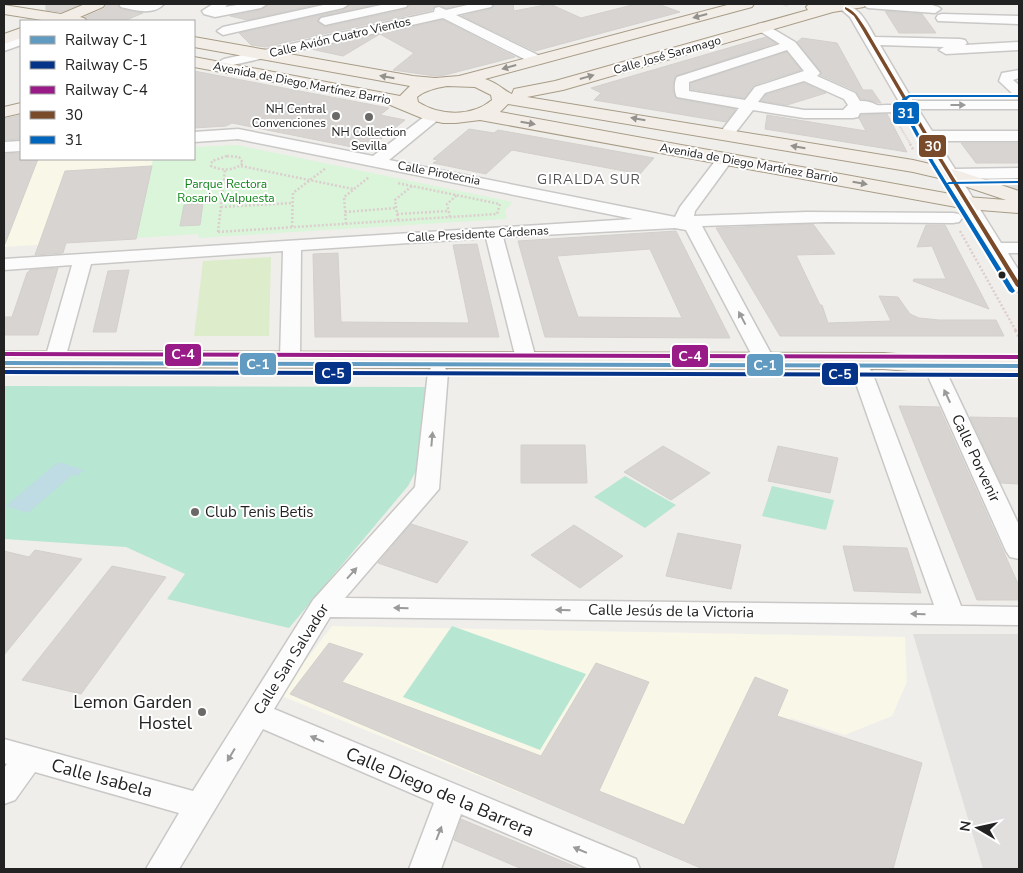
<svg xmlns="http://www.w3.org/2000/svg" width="1023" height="873" font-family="'Nunito Sans',sans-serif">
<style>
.residential{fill:#dfdedc}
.education{fill:#f8f7e8}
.grass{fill:#ddeccb}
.park{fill:#daf5da}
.pitch{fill:#b7e6d2}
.parking{fill:#e0dfde}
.water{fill:#bfdbe3}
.building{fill:#d7d4d2;stroke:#d3d0cc;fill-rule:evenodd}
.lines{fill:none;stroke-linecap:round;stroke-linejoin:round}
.minor-casing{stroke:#c9c8c7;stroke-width:3}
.major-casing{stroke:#a79c86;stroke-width:2}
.path-far2{stroke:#dccecd;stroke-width:2;stroke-dasharray:1 1;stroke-linecap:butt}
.path-far1{stroke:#dccecd;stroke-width:2.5;stroke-dasharray:2 2;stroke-linecap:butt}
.path{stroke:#dccecd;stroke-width:3;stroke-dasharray:2.5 2.5;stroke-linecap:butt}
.minor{fill:#fdfcfc;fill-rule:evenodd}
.major{fill:#f3ede7;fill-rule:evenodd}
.bus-1-casing{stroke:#fff;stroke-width:4}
.bus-2-casing{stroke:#fff;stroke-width:4}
.bus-1{fill:#7a4b2a;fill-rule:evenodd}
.bus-2{fill:#0065bd;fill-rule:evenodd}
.rail-1-casing{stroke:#fff;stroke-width:3}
.rail-2-casing{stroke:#fff;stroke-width:3}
.rail-3-casing{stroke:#fff;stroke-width:3}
.rail-1{fill:#619bc1;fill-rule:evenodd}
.rail-2{fill:#053388;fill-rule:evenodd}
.rail-3{fill:#991b87;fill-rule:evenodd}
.oneway{fill:#95928e}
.oneway2{fill:#9a9a9a}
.poi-dot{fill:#6a6968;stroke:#fff;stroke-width:2}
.bus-dot{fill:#222;stroke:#fff;stroke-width:2}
.labels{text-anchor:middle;stroke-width:4;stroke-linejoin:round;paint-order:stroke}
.far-street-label{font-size:12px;fill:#222;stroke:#fff}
.far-poi-label{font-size:12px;fill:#222;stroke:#fff;text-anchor:end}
.far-park-label{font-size:12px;fill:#0c8416;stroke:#fff}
.far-neighbourhood-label{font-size:14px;letter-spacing:1px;fill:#555;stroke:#fff}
.street-label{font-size:15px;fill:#222;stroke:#fff}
.poi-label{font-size:15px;fill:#222;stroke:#fff;text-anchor:start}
.near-poi-label{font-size:18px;fill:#222;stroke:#fff;text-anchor:end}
.near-street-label{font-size:18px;fill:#222;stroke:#fff}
.line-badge{stroke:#fff;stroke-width:2}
.badge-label{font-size:14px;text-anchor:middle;font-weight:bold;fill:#fff}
</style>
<rect width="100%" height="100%" fill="#f0eeeb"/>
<!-- residential -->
<polygon class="residential" points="991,178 1019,178 1019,192 984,181"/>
<!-- education -->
<g class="education">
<polygon points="21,155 21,159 153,159 135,239 4,247 4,156"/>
<polygon points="332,626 905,637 907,682 892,716 845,735 791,718 726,869 708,869 279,695"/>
</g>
<!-- grass -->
<polygon class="grass" points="271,257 269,336 194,336 203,261"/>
<!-- park -->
<polygon class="park" points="237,145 513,202 505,210 507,219 198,238 199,234 136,238 153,159 194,159 194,147"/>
<!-- pitch -->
<g class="pitch">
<polygon points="4,386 425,387 416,471 408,486 289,628 167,599 185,574 126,547 4,539"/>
<polygon points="625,476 676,505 645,528 594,497"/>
<polygon points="772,486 834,500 826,530 762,516"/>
<polygon points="452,626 586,674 540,750 403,697"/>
</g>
<!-- parking -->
<polygon class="parking" points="913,634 1019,634 1019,869 983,869"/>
<!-- water -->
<polygon class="water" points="58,462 84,470 77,476 72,475 28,513 6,506"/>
<!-- building -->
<g class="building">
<polygon points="46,4 81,4 61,12 46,10"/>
<polygon points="107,4 117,4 121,9 143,13 124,21 96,21 88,20 85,17 104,9"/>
<polygon points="269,4 320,4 247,20 230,16 261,10"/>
<polygon points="351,4 378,4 321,16 317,21 325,27 406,9 410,4 465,4 446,8 439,5 435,6 432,10 265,47 251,45 239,33 343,10"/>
<polygon points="495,4 513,4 514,11 550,4 581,18 636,4 658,4 680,12 535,51 462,16 491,9"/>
<polygon points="885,11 922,14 936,33 899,33"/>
<polygon points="443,20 515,57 445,75 435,76 393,70 414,53 380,34 343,56 311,49"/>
<polygon points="766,37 776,43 675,76 673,90 677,99 736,109 726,122 594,100 601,93 591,88"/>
<polygon points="802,38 837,43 863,90 872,90 881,103 861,99 856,91 820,75 821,72 797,42"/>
<polygon points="786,52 801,70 754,85 744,98 691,89 691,83"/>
<polygon points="194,71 389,108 380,115 405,120 367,150 232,123 226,126 194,128"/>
<polygon points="804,83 826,93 787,105 761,101 766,95"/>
<polygon points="887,114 907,152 765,129 767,115 866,131 859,118 861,115"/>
<polygon points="21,115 21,139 4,140 4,119"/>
<polygon points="469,129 494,133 498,130 654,158 640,174 512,150 486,174 433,163 438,160 433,159"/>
<polygon points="961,143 1019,143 1019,163 976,163"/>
<polygon points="21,153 21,159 38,159 5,244 4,154"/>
<polygon points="152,166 136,239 66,243 63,253 35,255 65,171"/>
<polygon points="203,203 200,225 180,226 184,205"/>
<polygon points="813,224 835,254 796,255 820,305 822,305 828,323 891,321 879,296 898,297 910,314 919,318 939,320 996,320 1004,336 780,336 716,228"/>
<polygon points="926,225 945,225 989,309 913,281 914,279 946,279 932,246 917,247"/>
<path d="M676,231L730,338L545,337L518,241ZM650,249L682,318L578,317L557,256Z"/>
<polygon points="477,244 499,337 315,337 313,254 338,253 341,322 469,323 453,245"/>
<polygon points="58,268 38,335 4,335 4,317 12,317 27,273 30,270"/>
<polygon points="129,270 116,332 93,332 108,271"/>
<polygon points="899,406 939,407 1019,586 1019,600 977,600"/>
<polygon points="970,417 1019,418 1019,484 1001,483"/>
<polygon points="521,445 585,445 587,483 521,483"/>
<polygon points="663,446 710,473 671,500 624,472"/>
<polygon points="778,446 838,458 830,493 768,481"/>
<polygon points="411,524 468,542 437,583 378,563"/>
<polygon points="574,525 623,556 580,588 531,555"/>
<polygon points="678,533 741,545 731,589 666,576"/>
<polygon points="843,546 907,548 921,593 854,591"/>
<polygon points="35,550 82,559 4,655 4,551 29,557"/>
<polygon points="112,566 166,577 81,694 22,680"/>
<polygon points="329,643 363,654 342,682 541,756 596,663 649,682 599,791 684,825 755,677 788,690 777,716 922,763 893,869 703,869 290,694"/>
<polygon points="461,819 581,869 522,869 454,840"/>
</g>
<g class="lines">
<defs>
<g id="minor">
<path d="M119,4H164C153,16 134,10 121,7Z"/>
<polygon points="213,4 228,4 225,7 243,4 267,4 261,8 215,17 204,14 202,11"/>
<polygon points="328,4 349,4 343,8 223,35 217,31 223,27"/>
<polygon points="386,4 408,4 406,7 325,25 319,21 321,18"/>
<polygon points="472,4 493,4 491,7 456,15 542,57 544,60 542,63 532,63 443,18 224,67 217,63 224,59 434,12 435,8 439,7 446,10"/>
<path d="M835,4C858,3 865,19 875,37L960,39L965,40L967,43L965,45L1019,42V50L946,54L939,50L944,47L880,45L913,101H1019V109H918L932,131H1019V141H937L955,169L1019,168V178L961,179L1001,243H1019V253H1008L1019,271V292L1012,290L941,174L850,17Z"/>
<path d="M862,4C876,3 933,0 941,9L935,13L868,8Z"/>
<polygon points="942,14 1019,16 1019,24 938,21 936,18 938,15"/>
<path d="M763,23L795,42L820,73L817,76L855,93L860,101C869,101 870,102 877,105C882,106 890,104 895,106L897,109L895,112L860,113L858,117L853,118H804L753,110L732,137H722L719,134L739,108L677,97C674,92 674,82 677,77L780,44L758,30L757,27L758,24ZM787,50L804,71L755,87L745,100L689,91V82ZM804,81L844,99L848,105L843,110H804L758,102L765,93Z"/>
<polygon points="21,36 21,45 4,51 4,42"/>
<polygon points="1019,70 1019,78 1013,80 1019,85 1019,96 1014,95 999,81 1002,73"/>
<polygon points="434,112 439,113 441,116 439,119 389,160 675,217 680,207 719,156 731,156 733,159 695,211 694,216 807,212 953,213 959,214 962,218 959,222 953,223 827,222 702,226 775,361 772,365 765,367 758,365 755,361 686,230 675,228 503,237 536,359 533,363 526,365 519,363 516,359 486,238 301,250 300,359 297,363 290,365 283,363 280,359 283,251 91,264 65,359 62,363 55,365 48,363 45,359 72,265 4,270 4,259 633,219 238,139 194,142 194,132 238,129 373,156 429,113"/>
<polygon points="21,141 21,151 4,152 4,142"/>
<polygon points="933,359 940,361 943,365 1019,525 1019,559 1010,557 1006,551 923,365 926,361"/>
<polygon points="438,366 445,368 448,372 439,489 345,598 934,605 852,372 855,368 862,366 869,368 872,372 961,606 1019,607 1019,625 330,617 274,709 636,859 640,869 589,869 461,814 441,869 409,869 434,803 263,729 179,869 146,869 179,813 35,772 15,800 4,804 4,768 7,764 4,763 4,739 193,791 313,600 415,487 428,372 431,368"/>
</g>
<g id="major">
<polygon points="85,4 105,4 103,7 80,17 84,18 87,21 48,21 4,14 4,5 61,14"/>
<path d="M731,4H754L752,7L485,79C498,83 503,90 512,94L514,89L555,81L808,10L806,7L809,4H866L864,7L833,12L563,90L527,97L913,160L956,170L1019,191V213L967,209L480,120L456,123H443L424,119L383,102L194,67V57L400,96L410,86L194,47V37L413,76L435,78L459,76ZM447,86L475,87L491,95L492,100C472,117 440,116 418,102L417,97C426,90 436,88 447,86ZM508,104L913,172L943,179L1006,200L967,197L500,112Z"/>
<polygon points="21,28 21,38 4,44 4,34"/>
<polygon points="21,103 21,113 4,117 4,107"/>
<polygon points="4,351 884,353 933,357 1019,359 1019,375 933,373 884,369 4,367"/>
</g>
</defs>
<!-- minor casing -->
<use href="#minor" class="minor-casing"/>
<!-- major casing -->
<use href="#major" class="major-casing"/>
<!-- path-far2 -->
<g class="path-far2">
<polyline points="782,4 788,6"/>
<polyline points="896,120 911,145"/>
<polyline points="255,123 285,103"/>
</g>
<!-- path-far1 -->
<g class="path-far1">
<polyline points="910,144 914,151"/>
<path d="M227,156L239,157L243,163C234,171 222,171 211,166L212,161Z"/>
<polyline points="241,166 353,189"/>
<polyline points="221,207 293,203"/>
<polyline points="345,212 396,208"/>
<polyline points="397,214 449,211"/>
<polyline points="450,217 447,204 457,195"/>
<polyline points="398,220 395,200 412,186"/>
<polyline points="346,224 344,197 369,177"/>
<polyline points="292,227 293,193 326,168"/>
<polyline points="960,231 1016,331"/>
<polyline points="218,232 497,214 500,204 397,183"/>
<polyline points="218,232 225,170"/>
</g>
<!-- path -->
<polyline class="path" points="1015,330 1019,337"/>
<!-- minor -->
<use href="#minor" class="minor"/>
<!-- major -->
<use href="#major" class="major"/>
<defs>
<path id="bus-1" d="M845,7C855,10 860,20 866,29L941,157L1019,282V288L1016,286L937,157L862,29L854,16L845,9Z"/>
<polygon id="bus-2" points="909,95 1019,95 1019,97 910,97 906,100 903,104 934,162 947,183 949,182 1019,181 1019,183 948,184 1015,291 1014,292 1012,293 1009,291 930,162 899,104 903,98"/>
</defs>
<!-- bus-1 casing -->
<use href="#bus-1" class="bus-1-casing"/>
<!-- bus-2 casing -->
<use href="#bus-2" class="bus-2-casing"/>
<!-- bus-1 -->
<use href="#bus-1" class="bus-1"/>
<!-- bus-2 -->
<use href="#bus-2" class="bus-2"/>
<defs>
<polygon id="rail-1" points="4,361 1019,364 1019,368 4,365"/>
<polygon id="rail-2" points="4,370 1019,373 1019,377 4,374"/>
<polygon id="rail-3" points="4,352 1019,355 1019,359 4,356"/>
</defs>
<!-- rail-1 casing -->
<use href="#rail-1" class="rail-1-casing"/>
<!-- rail-2 casing -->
<use href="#rail-2" class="rail-2-casing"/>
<!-- rail-3 casing -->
<use href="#rail-3" class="rail-3-casing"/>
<!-- rail-1 -->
<use href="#rail-1" class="rail-1"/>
<!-- rail-2 -->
<use href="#rail-2" class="rail-2"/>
<!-- rail-3 -->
<use href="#rail-3" class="rail-3"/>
</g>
<!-- one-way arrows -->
<defs><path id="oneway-solid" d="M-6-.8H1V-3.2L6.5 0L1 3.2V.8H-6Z" transform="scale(1.25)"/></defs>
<g class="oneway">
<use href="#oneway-solid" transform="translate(700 16) rotate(165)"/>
<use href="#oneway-solid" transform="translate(509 67) rotate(164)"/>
<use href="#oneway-solid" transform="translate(387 77) rotate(-170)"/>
<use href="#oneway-solid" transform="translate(587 77) rotate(-16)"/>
<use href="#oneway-solid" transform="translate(638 119) rotate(-170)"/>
<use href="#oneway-solid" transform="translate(528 123) rotate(10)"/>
<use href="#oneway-solid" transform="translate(798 147) rotate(-170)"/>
<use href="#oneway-solid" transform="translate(860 183) rotate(10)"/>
</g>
<g class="oneway2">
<use href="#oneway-solid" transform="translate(958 105)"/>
<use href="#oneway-solid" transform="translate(742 318) rotate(-118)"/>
<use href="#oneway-solid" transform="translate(947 396) rotate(-115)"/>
<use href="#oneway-solid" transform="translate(432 439) rotate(-85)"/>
<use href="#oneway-solid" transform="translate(352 573) rotate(-48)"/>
<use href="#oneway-solid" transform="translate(401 608) rotate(-179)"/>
<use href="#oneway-solid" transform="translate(563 610) rotate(-179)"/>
<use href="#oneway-solid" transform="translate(918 614) rotate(-179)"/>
<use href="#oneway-solid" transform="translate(317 739) rotate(-157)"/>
<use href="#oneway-solid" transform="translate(231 755) rotate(121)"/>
<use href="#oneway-solid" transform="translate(439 833) rotate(-69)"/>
<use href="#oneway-solid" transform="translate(580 850) rotate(-157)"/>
</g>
<!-- markers -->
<g class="poi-dot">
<circle cx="336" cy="116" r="5"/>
<circle cx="369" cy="117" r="5"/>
<circle cx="195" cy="512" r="5"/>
<circle cx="202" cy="712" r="5"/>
</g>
<circle class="bus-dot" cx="1002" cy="275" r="4.5"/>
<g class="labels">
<!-- far-street labels -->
<g class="far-street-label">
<text transform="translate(340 37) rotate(-13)" y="4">Calle Avión Cuatro Vientos</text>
<text transform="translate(667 55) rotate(-16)" y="4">Calle José Saramago</text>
<text transform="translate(302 83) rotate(11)" y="4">Avenida de Diego Martínez Barrio</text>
<text transform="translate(749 163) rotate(10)" y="4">Avenida de Diego Martínez Barrio</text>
<text transform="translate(439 173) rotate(11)" y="4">Calle Pirotecnia</text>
<text transform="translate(478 234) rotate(-3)" y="4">Calle Presidente Cárdenas</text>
</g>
<!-- far-poi labels -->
<g class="far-poi-label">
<text x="326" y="113">NH Central<tspan x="326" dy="14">Convenciones</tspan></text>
<text x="369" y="136" text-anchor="middle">NH Collection<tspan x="369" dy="14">Sevilla</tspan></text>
</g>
<!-- far-park labels -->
<g class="far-park-label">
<text x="226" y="188">Parque Rectora<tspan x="226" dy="14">Rosario Valpuesta</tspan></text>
</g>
<!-- far-neighbourhood labels -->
<g class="far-neighbourhood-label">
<text x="589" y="184">GIRALDA SUR</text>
</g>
<!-- street labels -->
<g class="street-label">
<text transform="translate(976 458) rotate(65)" y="5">Calle Porvenir</text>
<text transform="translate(671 611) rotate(1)" y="5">Calle Jesús de la Victoria</text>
<text transform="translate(291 659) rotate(-58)" y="5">Calle San Salvador</text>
</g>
<!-- poi labels -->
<g class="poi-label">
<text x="205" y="517">Club Tenis Betis</text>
</g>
<!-- near-poi labels -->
<g class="near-poi-label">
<text x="192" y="708">Lemon Garden<tspan x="192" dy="21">Hostel</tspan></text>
</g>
<!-- near-street labels -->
<g class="near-street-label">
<text transform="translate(102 778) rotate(15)" y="6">Calle Isabela</text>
<text transform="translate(440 792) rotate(23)" y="6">Calle Diego de la Barrera</text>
</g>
</g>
<g class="line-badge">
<rect x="892" y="101" width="28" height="24" rx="5" fill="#0065bd"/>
<rect x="918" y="134" width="29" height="24" rx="5" fill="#7a4b2a"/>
<rect x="164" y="343" width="38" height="24" rx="5" fill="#991b87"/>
<rect x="671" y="344" width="38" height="24" rx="5" fill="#991b87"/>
<rect x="239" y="352" width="38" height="24" rx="5" fill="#619bc1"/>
<rect x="746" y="353" width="38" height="24" rx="5" fill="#619bc1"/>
<rect x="314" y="361" width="38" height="24" rx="5" fill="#053388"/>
<rect x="821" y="362" width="38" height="24" rx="5" fill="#053388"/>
</g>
<g class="badge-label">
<text x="906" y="118">31</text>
<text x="933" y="151">30</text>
<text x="183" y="359">C-4</text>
<text x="690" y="361">C-4</text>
<text x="258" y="369">C-1</text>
<text x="765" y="370">C-1</text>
<text x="333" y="378">C-5</text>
<text x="840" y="379">C-5</text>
</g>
<!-- border -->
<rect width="1023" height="873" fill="none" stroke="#222222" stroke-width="10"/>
<!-- legend -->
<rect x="20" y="20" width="175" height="140" fill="#ffffff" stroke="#a7a7a7"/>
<rect x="30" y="36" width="25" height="8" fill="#619bc1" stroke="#a7a7a7"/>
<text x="65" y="45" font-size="15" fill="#222222">Railway C-1</text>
<rect x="30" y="61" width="25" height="8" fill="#053388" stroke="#a7a7a7"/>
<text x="65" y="70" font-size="15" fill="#222222">Railway C-5</text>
<rect x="30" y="86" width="25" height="8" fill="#991b87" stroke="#a7a7a7"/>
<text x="65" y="95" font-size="15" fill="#222222">Railway C-4</text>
<rect x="30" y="111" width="25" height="8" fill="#7a4b2a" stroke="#a7a7a7"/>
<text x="65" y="120" font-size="15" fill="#222222">30</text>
<rect x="30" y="136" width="25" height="8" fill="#0065bd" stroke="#a7a7a7"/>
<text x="65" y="145" font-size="15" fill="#222222">31</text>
<!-- north arrow -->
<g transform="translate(978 828) rotate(279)" stroke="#ffffff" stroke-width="4" paint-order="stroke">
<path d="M0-4L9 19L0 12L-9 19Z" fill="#222222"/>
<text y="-8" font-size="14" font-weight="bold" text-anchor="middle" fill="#222222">N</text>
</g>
</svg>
